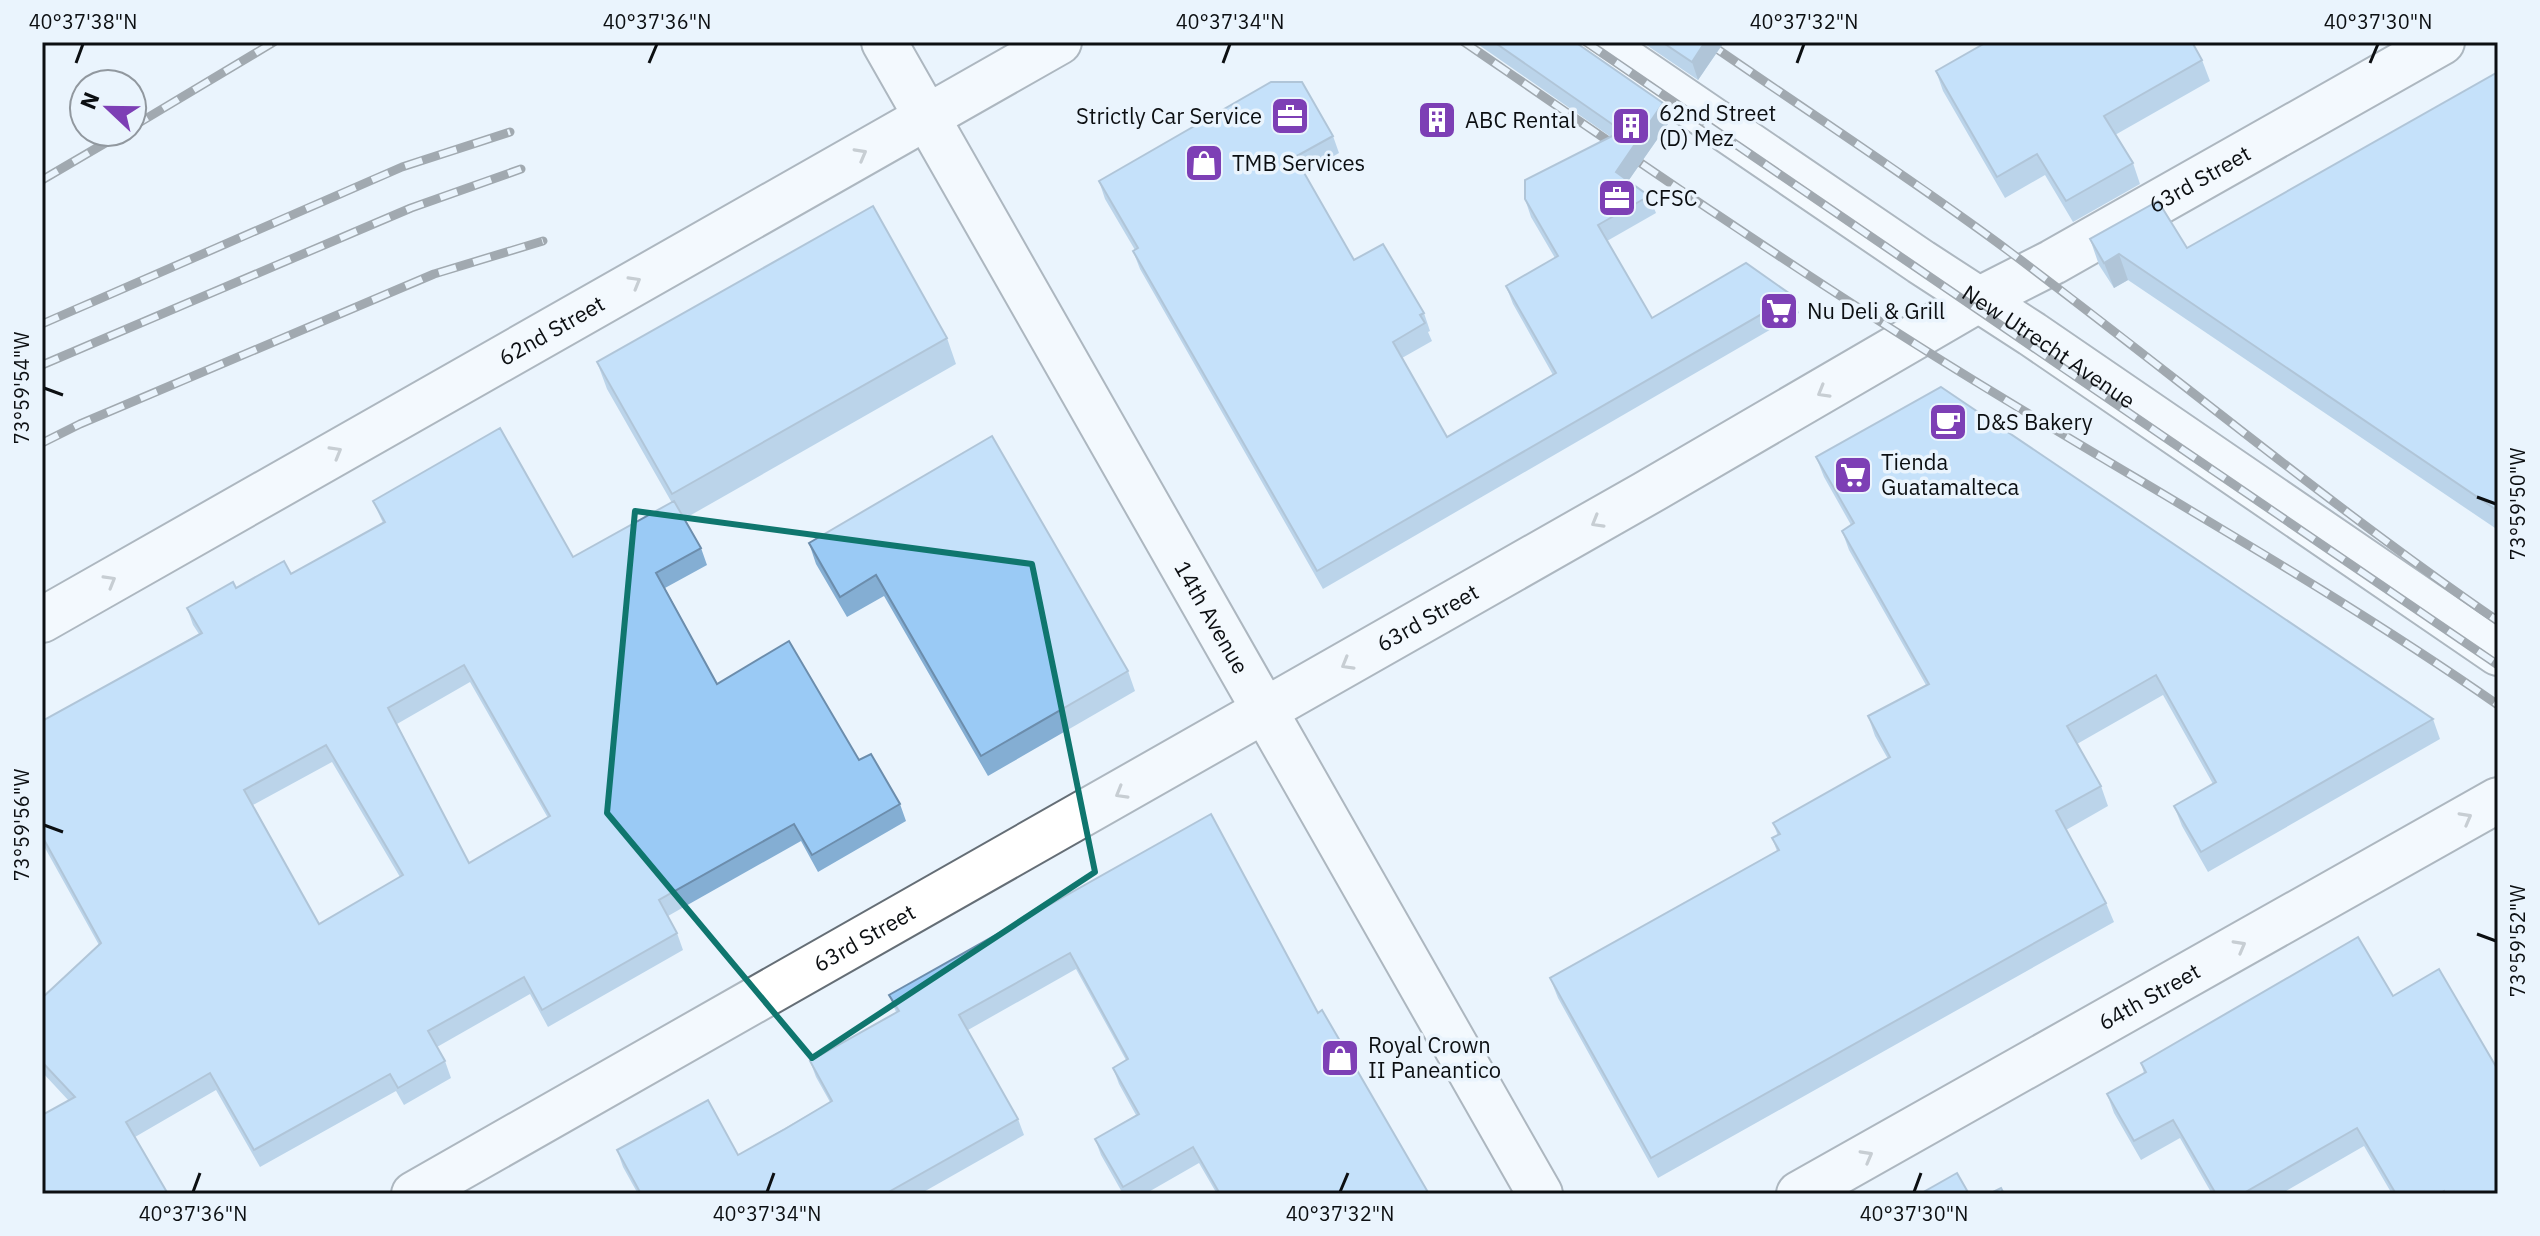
<svg xmlns="http://www.w3.org/2000/svg" width="2540" height="1236" font-family="'IBM Plex Sans',sans-serif">
<style>
.lines{fill:none;stroke-linecap:round;stroke-linejoin:round}
.minor-casing{stroke:#656e76;stroke-width:48}
.major-casing{stroke:#656e76;stroke-width:48}
.minor{stroke:#fff;stroke-width:44}
.major{stroke:#fff;stroke-width:44}
.rail-casing{stroke:#4a4f53;stroke-width:9}
.rail{stroke:#eaf4fd;stroke-width:6;stroke-dasharray:18;stroke-linecap:butt}
.wall{fill:#84aed3;fill-rule:evenodd}
.shaded-wall{fill:#6c8dac}
.building{fill:#9acaf5;stroke:#6c8dac;stroke-width:2;fill-rule:evenodd}
.oneway{stroke:#9e9fa0}
.marked{fill:none;stroke:#0f766e;stroke-width:6;stroke-linejoin:round}
.ticks{fill:none;stroke:#0c0f12;stroke-width:3}
.labels{text-anchor:middle;stroke-width:7;stroke-linejoin:round;paint-order:stroke}
.poi-label{font-size:22px;fill:#0c0f12;stroke:#eaf4fd;text-anchor:start}
.street-label{font-size:22px;fill:#0c0f12;stroke:#eaf4fd}
.neatline{fill:none;stroke:#0c0f12;stroke-width:3}
.ticks-label{font-size:20px;text-anchor:middle;fill:#0c0f12}
</style>
<rect width="100%" height="100%" fill="#eaf4fd"/>
<g class="lines">
<defs>
<g id="minor">
<path id="s1" d="M1598,42L1921,262L2032,334L2498,653"/>
<path id="s2" d="M42,620L1059,42"/>
<path id="s3" d="M414,1194L1645,494L1980,299L2053,262L2442,42"/>
<path id="s4" d="M1799,1194L2498,800"/>
</g>
<g id="major">
<path id="s5" d="M884,42L1540,1194"/>
</g>
</defs>
<!-- minor casing -->
<use href="#minor" class="minor-casing"/>
<!-- major casing -->
<use href="#major" class="major-casing"/>
<!-- minor -->
<use href="#minor" class="minor"/>
<!-- major -->
<use href="#major" class="major"/>
<defs>
<g id="rail">
<path d="M1464,42C1620,149 1776,257 1936,357C2123,474 2317,579 2498,705"/>
<polyline points="1586,42 2498,665"/>
<path d="M1707,42C1808,112 1912,179 2010,252C2173,374 2330,506 2498,621"/>
<polyline points="132,127 274,42"/>
<polyline points="42,180 124,132"/>
<polyline points="42,324 402,167 510,132"/>
<polyline points="42,365 411,208 521,169"/>
<polyline points="42,443 80,424 434,274 543,241"/>
</g>
</defs>
<!-- rail casing -->
<use href="#rail" class="rail-casing"/>
<!-- rail -->
<use href="#rail" class="rail"/>
</g>
<!-- wall -->
<g class="wall">
<polygon points="1478,42 1575,42 1663,103 1670,121 1628,181 1649,196 1656,213 1607,241 1652,318 1793,296 1799,313 1323,589 1140,269 1133,251 1135,250 1105,199 1099,181 1333,136 1339,153 1304,173 1354,260 1424,313 1430,331 1428,332 1432,341 1402,358 1447,437 1553,375 1513,304 1506,286 1555,258 1531,217 1525,199 1611,137 1479,45"/>
<polygon points="1642,42 1724,42 1698,80"/>
<polygon points="2202,60 2210,81 2115,135 2133,163 2140,184 2073,222 2045,175 2005,198 1943,91 1936,71"/>
<polygon points="2498,72 2498,530 2128,280 2114,288 2099,265 2090,239 2187,248"/>
<path d="M947,338L956,364L684,519L701,548L707,565L665,588L717,684L859,760L900,804L906,821L818,872L801,841L668,916L677,933L683,950L548,1027L530,994L437,1047L445,1061L451,1078L404,1105L396,1091L260,1167L216,1090L135,1137L69,1101L42,1072V998L99,945L45,848L42,850V721L199,634L193,625L187,608L236,588L291,574L383,523L373,501L573,557L672,503L607,389L597,362ZM470,682L548,818L469,863L397,724ZM332,762L400,877L319,924L253,805Z"/>
<polygon points="1816,457 2433,719 2440,739 2208,872 2182,826 2174,806 2213,784 2163,695 2077,744 2101,786 2108,806 2066,830 2106,903 2114,922 1658,1178 1558,998 1550,978 1777,851 1772,838 1778,836 1773,823 1888,759 1875,736 1868,716 1926,685 1849,550 1842,531 1851,525 1824,477"/>
<polygon points="809,543 1128,671 1135,691 988,776 884,596 847,617 816,564"/>
<polygon points="1211,814 1318,1013 1429,1194 1217,1194 1199,1163 1145,1194 1123,1194 1101,1155 1095,1139 1136,1115 1119,1084 1113,1068 1126,1060 1076,969 968,1030 1018,1119 1024,1135 920,1194 638,1194 623,1167 617,1150 738,1155 830,1102 816,1077 810,1061 896,1012 889,995"/>
<polygon points="2358,937 2498,1194 2392,1194 2364,1146 2281,1194 2212,1194 2180,1138 2141,1160 2114,1113 2107,1094 2144,1073 2141,1063"/>
</g>
<!-- shaded-wall -->
<g class="shaded-wall">
<polygon points="1705,42 1724,42 1698,80 1692,62"/>
<polygon points="1663,103 1670,121 1622,190 1616,172"/>
<polygon points="2119,254 2128,280 2114,288 2104,263"/>
</g>
<!-- building -->
<g class="building">
<polygon points="1494,42 1575,42 1663,103 1616,172 1649,196 1598,225 1652,318 1746,263 1793,296 1317,571 1133,251 1138,248 1099,181 1271,82 1302,82 1333,136 1295,157 1354,260 1383,244 1424,313 1420,315 1425,323 1393,342 1447,437 1556,373 1506,286 1558,256 1525,199 1525,180 1622,131"/>
<polygon points="1662,42 1705,42 1692,62"/>
<polygon points="1987,42 2192,42 2202,60 2104,116 2133,163 2066,201 2037,154 1997,177 1936,71"/>
<polygon points="2498,72 2498,511 2119,254 2104,263 2090,239 2158,201 2187,248"/>
<polygon points="873,206 947,338 672,494 597,362"/>
<polygon points="1941,387 2433,719 2201,852 2174,806 2216,782 2156,675 2067,726 2101,786 2056,811 2106,903 1651,1158 1550,978 1779,850 1772,838 1780,834 1773,823 1890,757 1868,716 1929,684 1842,531 1854,523 1816,457"/>
<path d="M500,428L573,557L674,501L701,548L656,573L717,684L789,641L859,760L871,754L900,804L812,855L794,824L659,900L677,933L542,1010L524,977L428,1031L445,1061L398,1088L390,1074L254,1150L210,1073L126,1122L168,1194H42V1115L75,1097L42,1062V998L101,943L42,836V721L202,633L187,608L233,582L236,588L284,561L291,574L385,522L373,501ZM464,665L550,816L469,863L388,708ZM326,745L403,875L319,924L244,790Z"/>
<polygon points="992,436 1128,671 981,756 876,575 840,597 809,543"/>
<polygon points="1211,814 1318,1013 1322,1010 1429,1194 1220,1194 1193,1147 1123,1187 1095,1139 1139,1114 1113,1068 1128,1059 1070,953 959,1015 1018,1119 885,1194 641,1194 617,1150 708,1100 738,1155 785,1129 832,1101 810,1061 899,1011 889,995"/>
<polygon points="2358,937 2393,996 2439,969 2498,1070 2498,1194 2446,1194 2444,1191 2439,1194 2396,1194 2357,1128 2242,1194 2216,1194 2173,1120 2134,1141 2107,1094 2146,1072 2141,1063"/>
<polygon points="1957,1173 1969,1194 1920,1194"/>
<polygon points="2001,1188 2004,1194 1989,1194"/>
</g>
<!-- one-way arrows -->
<defs><path id="oneway-chevron" d="M-2-3.5L2.5 0L-2 3.5" fill="none" stroke-width="1.6" stroke-linecap="round" stroke-linejoin="round" transform="scale(2)"/></defs>
<g class="oneway">
<use href="#oneway-chevron" transform="translate(861 154) rotate(-29)"/>
<use href="#oneway-chevron" transform="translate(635 282) rotate(-30)"/>
<use href="#oneway-chevron" transform="translate(1823 392) rotate(150)"/>
<use href="#oneway-chevron" transform="translate(336 452) rotate(-30)"/>
<use href="#oneway-chevron" transform="translate(1597 522) rotate(150)"/>
<use href="#oneway-chevron" transform="translate(110 581) rotate(-30)"/>
<use href="#oneway-chevron" transform="translate(1347 664) rotate(150)"/>
<use href="#oneway-chevron" transform="translate(1121 793) rotate(150)"/>
<use href="#oneway-chevron" transform="translate(2466 818) rotate(-29)"/>
<use href="#oneway-chevron" transform="translate(2240 946) rotate(-29)"/>
<use href="#oneway-chevron" transform="translate(1867 1156) rotate(-29)"/>
</g>
<!-- marked area -->
<path d="M0 0H2540V1236H0ZM635,511L1032,564L1095,872L812,1058L607,813Z" fill="#eaf4fd" fill-opacity=".55" fill-rule="evenodd"/>
<path class="marked" d="M635,511L1032,564L1095,872L812,1058L607,813Z"/>
<!-- ticks -->
<path class="ticks" d="M76,63L83,44M649,63L657,44M1223,63L1230,44M1797,63L1804,44M2370,63L2378,44M44,388L63,395M2477,497L2496,504M44,825L63,832M2477,934L2496,941M193,1192L200,1173M767,1192L774,1173M1340,1192L1348,1173M1914,1192L1921,1173"/>
<!-- icons -->
<defs>
<symbol id="office-square" viewBox="-11 -11 22 22"><rect x="-9" y="-9" width="18" height="18" rx="4" fill="#7d3fb5" stroke="#eaf4fd"/><path d="M-6-3h4V-5.5h4V-3h4V5H-6ZM-1-4.5V-3h2v-1.5ZM-6 0V1H6V0Z" fill="#fff"/></symbol>
<symbol id="building-square" viewBox="-11 -11 22 22"><rect x="-9" y="-9" width="18" height="18" rx="4" fill="#7d3fb5" stroke="#eaf4fd"/><path d="M-4-6H4V6H1V3H-1V6H-4ZM-2.5-4.3h1.7v1.8h-1.7ZM.8-4.3h1.7v1.8H.8ZM-2.5-1h1.7V.8h-1.7ZM.8-1h1.7V.8H.8Z" fill="#fff"/></symbol>
<symbol id="shop-square" viewBox="-11 -11 22 22"><rect x="-9" y="-9" width="18" height="18" rx="4" fill="#7d3fb5" stroke="#eaf4fd"/><path d="M-5-2.5h2.3a2.7 3.5 0 0 1 5.4 0H5L5.5 6h-11ZM-1.5-2.5h3a1.5 2.3 0 0 0-3 0Z" fill="#fff"/></symbol>
<symbol id="supermarket-square" viewBox="-11 -11 22 22"><rect x="-9" y="-9" width="18" height="18" rx="4" fill="#7d3fb5" stroke="#eaf4fd"/><path d="M-6-5.5h2.5l.6 2H6L4.5 2H-2.5L-4.4-4H-6ZM-1.5 3.2a1.3 1.3 0 1 0 .1 0ZM3 3.2a1.3 1.3 0 1 0 .1 0Z" fill="#fff"/></symbol>
<symbol id="cafe-square" viewBox="-11 -11 22 22"><rect x="-9" y="-9" width="18" height="18" rx="4" fill="#7d3fb5" stroke="#eaf4fd"/><path d="M-5.5-4.5H6V0H3Q3 3.5 0 3.5H-2.5Q-5.5 3.5-5.5 0ZM3-3.2v2h1.7v-2ZM-6 4.5H4V6H-6Z" fill="#fff"/></symbol>
</defs>
<g fill-rule="evenodd">
<use href="#office-square" x="1268" y="94" width="44" height="44"/>
<use href="#building-square" x="1415" y="98" width="44" height="44"/>
<use href="#building-square" x="1609" y="104" width="44" height="44"/>
<use href="#shop-square" x="1182" y="141" width="44" height="44"/>
<use href="#office-square" x="1595" y="176" width="44" height="44"/>
<use href="#supermarket-square" x="1757" y="289" width="44" height="44"/>
<use href="#cafe-square" x="1926" y="400" width="44" height="44"/>
<use href="#supermarket-square" x="1831" y="453" width="44" height="44"/>
<use href="#shop-square" x="1318" y="1036" width="44" height="44"/>
</g>
<g class="labels">
<!-- poi labels -->
<g class="poi-label">
<text x="1659" y="121">62nd Street<tspan x="1659" dy="25">(D) Mez</tspan></text>
<text x="1262" y="124" text-anchor="end">Strictly Car Service</text>
<text x="1465" y="128">ABC Rental</text>
<text x="1232" y="171">TMB Services</text>
<text x="1645" y="206">CFSC</text>
<text x="1807" y="319">Nu Deli &amp; Grill</text>
<text x="1976" y="430">D&amp;S Bakery</text>
<text x="1881" y="470">Tienda<tspan x="1881" dy="25">Guatamalteca</tspan></text>
<text x="1368" y="1053">Royal Crown<tspan x="1368" dy="25">II Paneantico</tspan></text>
</g>
<!-- street labels -->
<g class="street-label">
<text dy="8" stroke="none"><textPath href="#s3" startOffset="2054">63rd Street</textPath></text>
<text dy="8" stroke="none"><textPath href="#s2" startOffset="586">62nd Street</textPath></text>
<text dy="8" stroke="none"><textPath href="#s1" startOffset="544">New Utrecht Avenue</textPath></text>
<text dy="8" stroke="none"><textPath href="#s5" startOffset="662">14th Avenue</textPath></text>
<text dy="8" stroke="none"><textPath href="#s3" startOffset="1166">63rd Street</textPath></text>
<text dy="8" stroke="none"><textPath href="#s3" startOffset="518">63rd Street</textPath></text>
<text dy="8" stroke="none"><textPath href="#s4" startOffset="402">64th Street</textPath></text>
</g>
</g>
<!-- border -->
<rect width="2540" height="1236" fill="none" stroke="#eaf4fd" stroke-width="88"/>
<!-- north arrow -->
<g transform="translate(108 108) rotate(292)"><circle r="38" fill="#eaf4fd" stroke="#91989f" stroke-width="2"/>
<path d="M0-6L14 30L0 20L-14 30Z" fill="#7d3fb5"/>
<text y="-12" font-size="22" font-weight="bold" text-anchor="middle" fill="#0c0f12">N</text>
</g>
<rect x="44" y="44" width="2452" height="1148" class="neatline"/>
<g class="ticks-label">
<text x="83" y="29">40°37'38"N</text>
<text x="657" y="29">40°37'36"N</text>
<text x="1230" y="29">40°37'34"N</text>
<text x="1804" y="29">40°37'32"N</text>
<text x="2378" y="29">40°37'30"N</text>
<text transform="translate(22 388) rotate(-90)" y="7">73°59'54"W</text>
<text transform="translate(2518 504) rotate(-90)" y="7">73°59'50"W</text>
<text transform="translate(22 825) rotate(-90)" y="7">73°59'56"W</text>
<text transform="translate(2518 941) rotate(-90)" y="7">73°59'52"W</text>
<text x="193" y="1221">40°37'36"N</text>
<text x="767" y="1221">40°37'34"N</text>
<text x="1340" y="1221">40°37'32"N</text>
<text x="1914" y="1221">40°37'30"N</text>
</g>
</svg>
